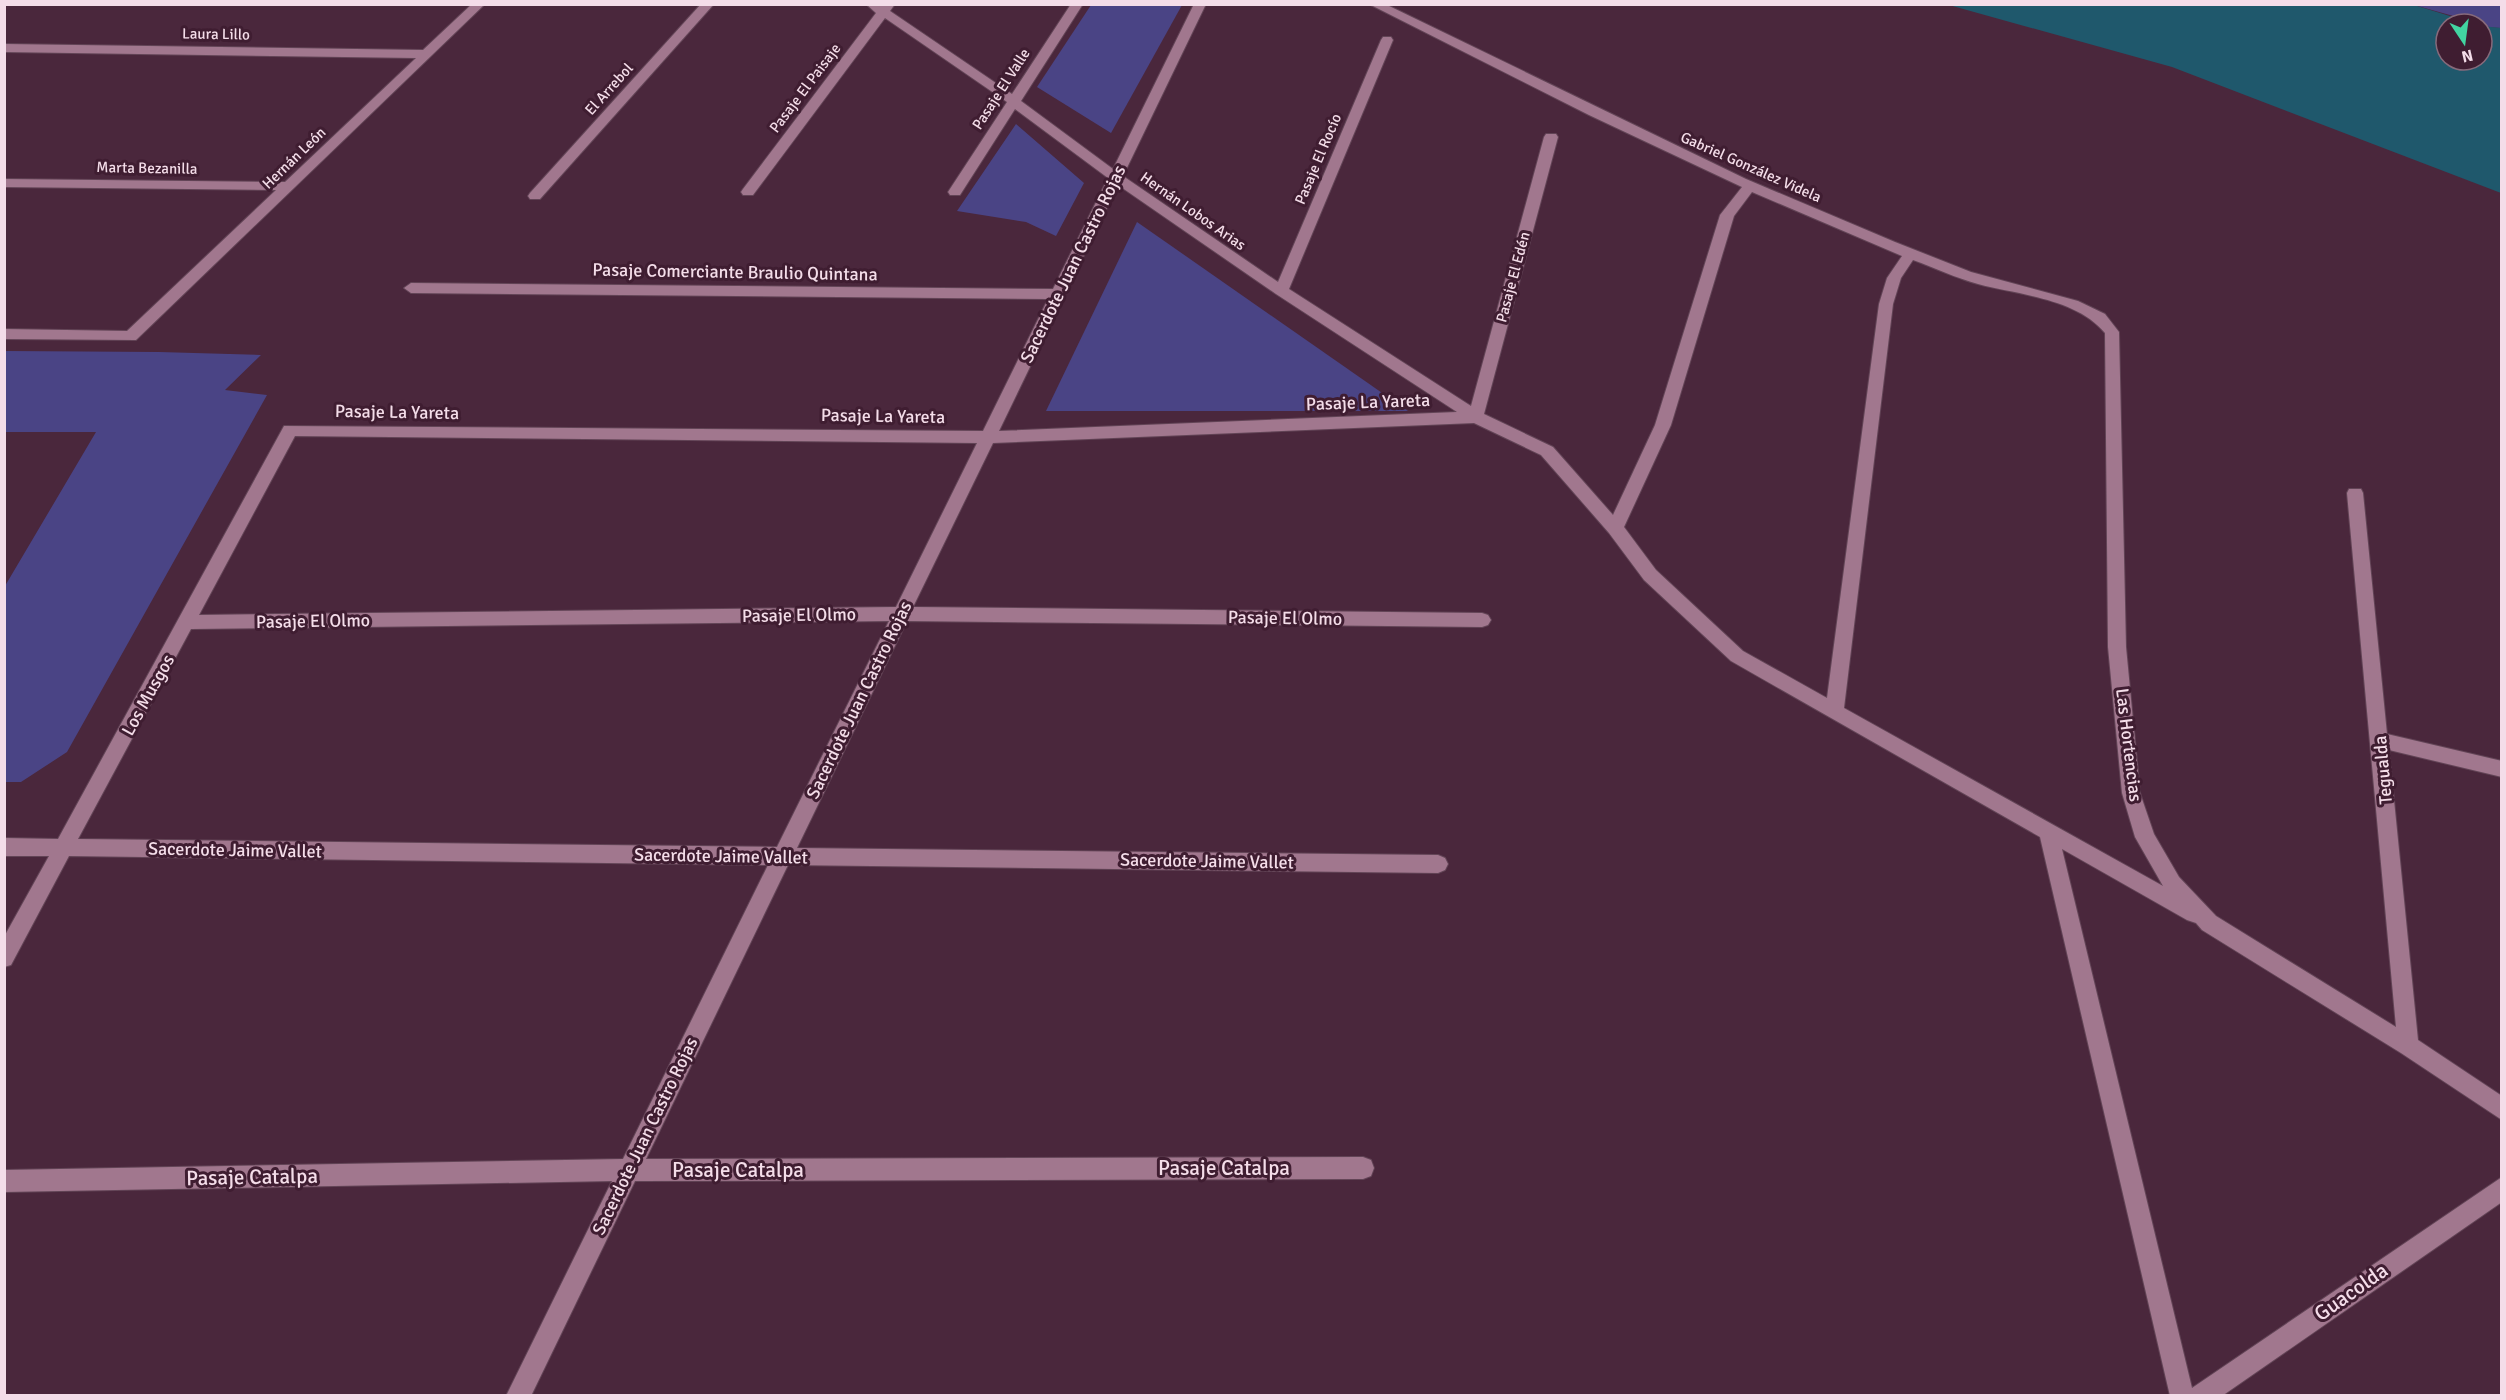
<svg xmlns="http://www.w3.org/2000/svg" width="2506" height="1400" font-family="Signika,sans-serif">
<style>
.green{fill:#4a4485}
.water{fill:#1f586c}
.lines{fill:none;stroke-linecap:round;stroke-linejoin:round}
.minor-casing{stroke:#624456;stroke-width:2}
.minor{fill:#a1778e;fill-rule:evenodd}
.labels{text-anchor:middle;stroke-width:6;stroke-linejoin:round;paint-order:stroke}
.far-street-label{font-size:15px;fill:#f4dde9;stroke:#3f1d31}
.street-label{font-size:18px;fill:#f4dde9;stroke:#3f1d31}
.near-street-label{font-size:21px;fill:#f4dde9;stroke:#3f1d31}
</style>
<rect width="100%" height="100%" fill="#4a273c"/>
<!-- green -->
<g class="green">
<polygon points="1091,5 1182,5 1111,133 1037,87"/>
<polygon points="2414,5 2501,5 2501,28 2485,27 2482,24"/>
<polygon points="1016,124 1084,183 1056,236 1026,222 957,211"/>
<polygon points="1137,222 1408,411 1046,411"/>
<polygon points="5,351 159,352 261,355 225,390 267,395 67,752 21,782 5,782 5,586 96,432 5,432"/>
</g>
<!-- water -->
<polygon class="water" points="1949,5 2414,5 2476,24 2446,24 2446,60 2482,60 2482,26 2501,28 2501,193 2172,67"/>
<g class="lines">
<defs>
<g id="minor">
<polygon points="472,4 485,4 136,340 4,339 4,329 127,331 276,190 4,187 4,179 285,182 416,58 4,52 4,44 423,50"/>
<polygon points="701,4 714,4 540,199 530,199 528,196 530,193"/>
<path d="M866,4H895L890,11L1012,94L1071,4H1083L1021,101L1113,169L1194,4H1206L1123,176L1278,282L1381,40L1383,37H1391L1393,40L1289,289L1471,406L1544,137L1546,134H1556L1558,137L1484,414L1553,447L1613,515L1655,425L1720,215L1742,187L1589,115L1369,4H1385L1746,179L1895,242L1971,272L2078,301L2105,314L2119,332L2126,647L2140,793L2154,834L2179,877L2216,916L2396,1027L2347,493L2349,489H2361L2363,493L2387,734L2502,761V777L2389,750L2418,1040L2502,1096V1120L2401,1053L2202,930L2196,923L2187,920L2062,849L2192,1388L2502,1177V1202L2222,1396H2170L2040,837L1731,661L1644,580L1609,533L1541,455L1474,423L993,443L913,607L1482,613L1488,615L1491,620L1488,625L1482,627L907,621L797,848L1438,855L1445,858L1448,864L1445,870L1438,873L788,865L646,1159L1363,1157L1371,1160L1374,1168L1371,1176L1363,1179L635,1181L531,1396H506L612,1181L4,1192V1170L623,1159L768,865L69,856L11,965L4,967V937L49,856H4V838L58,839L284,426L983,431L1048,299L411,293L404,288L411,283L1053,289L1108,178L1015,109L960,195H950L948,192L1007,102L885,18L753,195H743L741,192L743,189L876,13ZM1118,185L1276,294L1457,412L999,431ZM1752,192L1902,256L1887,278L1879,304L1827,698L1743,651L1656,570L1624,527L1671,425L1734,216ZM1913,260C1935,268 1956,278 1978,284C2019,295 2076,298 2105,333L2108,647L2122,793L2135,837L2163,886L1844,708L1893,304L1901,278ZM295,436L977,443L896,607L199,615ZM889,621L777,847L78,839L191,629Z"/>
</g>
</defs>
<!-- minor casing -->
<use href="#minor" class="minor-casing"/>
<!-- minor -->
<use href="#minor" class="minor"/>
</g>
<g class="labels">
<!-- far-street labels -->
<g class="far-street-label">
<text transform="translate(216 34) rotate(1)" y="5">Laura Lillo</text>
<text transform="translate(805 88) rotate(-53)" y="5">Pasaje El Paisaje</text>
<text transform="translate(609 89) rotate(-48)" y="5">El Arrebol</text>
<text transform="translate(1001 89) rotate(-57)" y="5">Pasaje El Valle</text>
<text transform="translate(294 158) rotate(-44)" y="5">Hernán León</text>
<text transform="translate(1318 159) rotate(-67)" y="5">Pasaje El Rocío</text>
<text transform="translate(1751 167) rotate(24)" y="5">Gabriel González Videla</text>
<text transform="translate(147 168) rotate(1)" y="5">Marta Bezanilla</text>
<text transform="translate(1193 211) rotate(35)" y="5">Hernán Lobos Arias</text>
<text transform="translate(1513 277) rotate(-75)" y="5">Pasaje El Edén</text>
</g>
<!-- street labels -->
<g class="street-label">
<text transform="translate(1073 264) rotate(-64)" y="6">Sacerdote Juan Castro Rojas</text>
<text transform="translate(735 272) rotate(1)" y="6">Pasaje Comerciante Braulio Quintana</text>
<text transform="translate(1368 402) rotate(-2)" y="6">Pasaje La Yareta</text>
<text transform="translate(397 412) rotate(1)" y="6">Pasaje La Yareta</text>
<text transform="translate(883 416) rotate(1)" y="6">Pasaje La Yareta</text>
<text transform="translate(799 615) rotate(-1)" y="6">Pasaje El Olmo</text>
<text transform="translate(1285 618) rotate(1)" y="6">Pasaje El Olmo</text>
<text transform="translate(313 621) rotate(-1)" y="6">Pasaje El Olmo</text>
<text transform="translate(148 695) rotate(-61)" y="6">Los Musgos</text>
<text transform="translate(859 700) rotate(-64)" y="6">Sacerdote Juan Castro Rojas</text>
<text transform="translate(2129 745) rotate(83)" y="6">Las Hortencias</text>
<text transform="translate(2383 770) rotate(-95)" y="6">Tegualda</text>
<text transform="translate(235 850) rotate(1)" y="6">Sacerdote Jaime Vallet</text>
<text transform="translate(721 856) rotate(1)" y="6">Sacerdote Jaime Vallet</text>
<text transform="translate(1207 861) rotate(1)" y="6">Sacerdote Jaime Vallet</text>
<text transform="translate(645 1136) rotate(-64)" y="6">Sacerdote Juan Castro Rojas</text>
</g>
<!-- near-street labels -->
<g class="near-street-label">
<text x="1224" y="1175">Pasaje Catalpa</text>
<text x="738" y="1177">Pasaje Catalpa</text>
<text transform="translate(252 1177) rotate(-1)" y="7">Pasaje Catalpa</text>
<text transform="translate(2351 1292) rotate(-35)" y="7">Guacolda</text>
</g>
</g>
<!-- border -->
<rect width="2506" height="1400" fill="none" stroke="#f4dde9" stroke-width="12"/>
<!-- north arrow -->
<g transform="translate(2464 42) rotate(167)"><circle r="28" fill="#3f1d31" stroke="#876a7b" stroke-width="1.5"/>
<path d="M0-4.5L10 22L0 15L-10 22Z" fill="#42d4a1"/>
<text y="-9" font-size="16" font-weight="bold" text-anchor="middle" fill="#f4dde9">N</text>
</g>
</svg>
